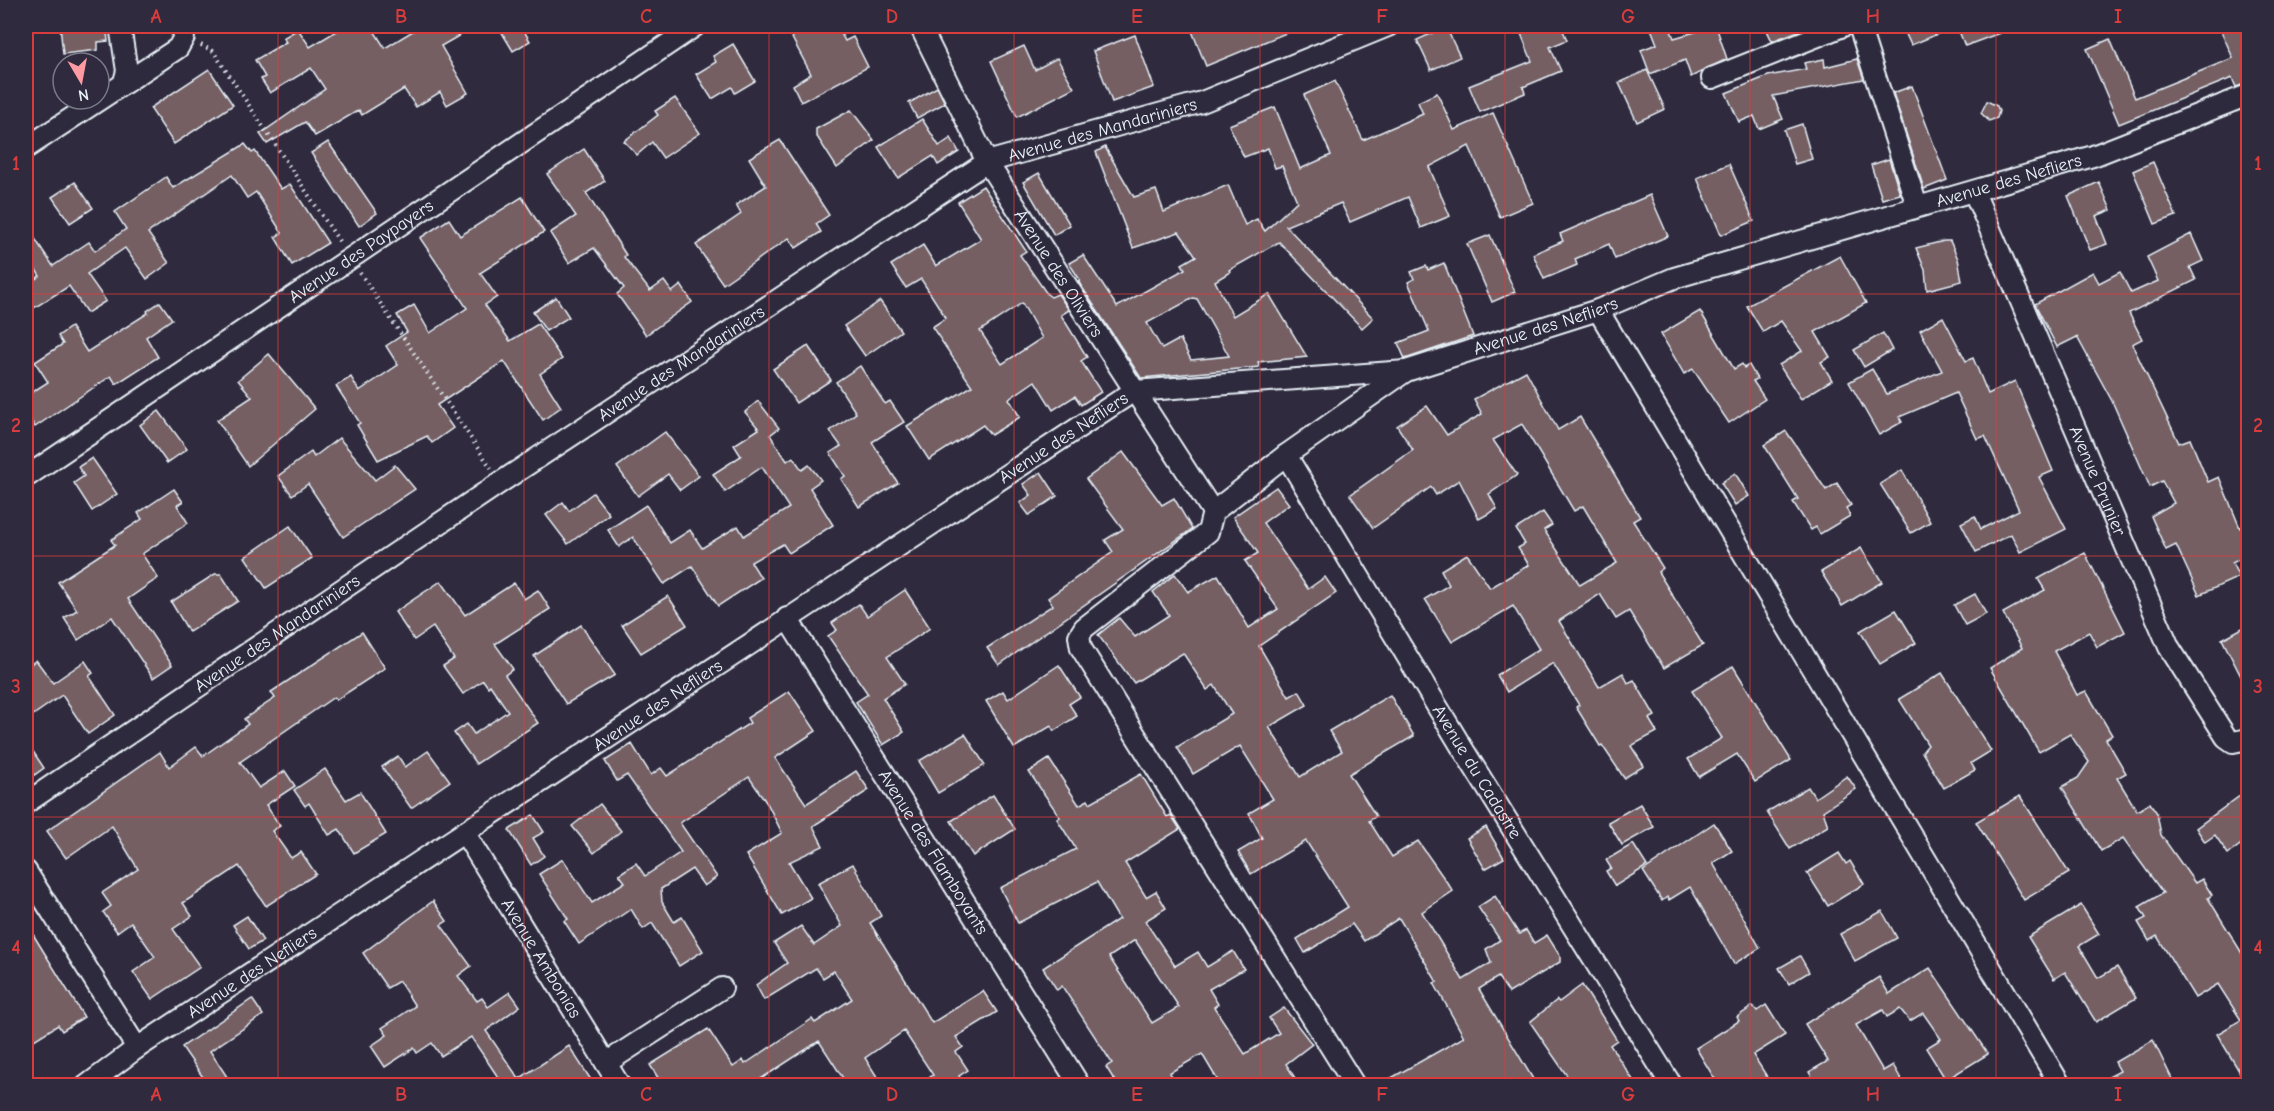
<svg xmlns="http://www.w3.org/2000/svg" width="2274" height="1111" font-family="'Comic Neue',sans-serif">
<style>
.building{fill:#755f64;stroke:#e8f1f8;stroke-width:1.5;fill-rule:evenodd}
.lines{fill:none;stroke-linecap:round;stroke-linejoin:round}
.street-casing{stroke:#e8f1f8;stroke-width:24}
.path{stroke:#e8f1f8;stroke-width:4;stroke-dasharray:1.5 4.5;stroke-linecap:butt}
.street{stroke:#2f2a3d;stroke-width:20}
.grid{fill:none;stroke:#d83c3d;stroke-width:1.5;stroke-opacity:0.55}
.labels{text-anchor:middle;stroke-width:4.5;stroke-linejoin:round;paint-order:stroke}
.street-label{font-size:18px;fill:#e8f1f8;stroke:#2f2a3d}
.neatline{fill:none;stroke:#d83c3d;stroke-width:2}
.grid-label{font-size:20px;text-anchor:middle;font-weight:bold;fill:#d83c3d}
</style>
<rect width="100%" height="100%" fill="#2f2a3d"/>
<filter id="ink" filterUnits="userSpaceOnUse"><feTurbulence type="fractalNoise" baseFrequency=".0167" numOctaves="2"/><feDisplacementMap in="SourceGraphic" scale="12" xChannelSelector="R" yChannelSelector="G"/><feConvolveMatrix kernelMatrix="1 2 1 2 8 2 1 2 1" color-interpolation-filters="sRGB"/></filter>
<g filter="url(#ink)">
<!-- building -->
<g class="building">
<polygon points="60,26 106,26 108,41 98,42 98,50 63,54"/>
<polygon points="345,26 371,26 385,48 421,26 476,26 441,46 468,93 447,105 440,92 416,107 404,89 362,115 359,110 315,136 305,122 267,144 260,134 325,89 311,68 270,93 261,79 265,77 255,60 286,42 283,38 298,29 310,47"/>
<polygon points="498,26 521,26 530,41 513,51"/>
<polygon points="811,26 837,26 845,41 853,37 868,67 801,102 793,85 811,74 791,36"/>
<polygon points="1190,26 1303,26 1206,66"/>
<polygon points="1518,26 1561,26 1567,40 1550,47 1561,71 1523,87 1525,93 1480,112 1469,86 1532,61"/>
<polygon points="1650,26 1669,26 1674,38 1716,26 1727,59 1691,77 1685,60 1650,74 1641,50 1657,44"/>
<polygon points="1765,26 1812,26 1772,41"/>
<polygon points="1902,26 2016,26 2016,27 1965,46 1957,26 1911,45"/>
<polygon points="2219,26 2243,26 2248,38 2248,83 2236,87 2232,78 2119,124 2087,49 2110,39 2135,98 2233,58"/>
<polygon points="1446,27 1460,57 1431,70 1417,40"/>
<polygon points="1135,35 1154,87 1112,102 1093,51"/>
<polygon points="733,44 755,81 735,93 732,87 712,99 696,74 716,62 713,56"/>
<polygon points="1024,46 1035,70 1057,58 1074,88 1017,117 991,61"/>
<polygon points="1824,59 1825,67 1857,59 1864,79 1773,96 1783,119 1759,129 1754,116 1739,122 1726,93 1768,76 1806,69 1804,63"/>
<polygon points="209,69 233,105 174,144 150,108"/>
<polygon points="1647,70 1665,109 1637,122 1619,83"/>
<path d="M1335,81L1363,140L1423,114L1418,102L1437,93L1454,130L1493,113L1533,203L1500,217L1469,146L1429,167L1450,216L1421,228L1408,197L1350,222L1341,203L1286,226L1373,318L1362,328L1279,242L1229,270L1230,272L1215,281L1233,316L1269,294L1307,357L1258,362L1259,367L1141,378L1078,281L1080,280L1069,263L1083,255L1117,307L1185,269L1182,264L1196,256L1179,232L1133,248L1096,152L1105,147L1134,197L1156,190L1164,212L1228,185L1245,225L1257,219L1265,231L1297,201L1282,166L1275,168L1268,148L1244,157L1229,125L1275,107L1300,169L1331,155L1304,95ZM1193,298L1197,299L1229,356L1191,360L1180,339L1162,349L1147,323Z"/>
<polygon points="1912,86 1947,180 1924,189 1893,93"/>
<polygon points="937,87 945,103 917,118 909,103"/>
<polygon points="675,98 700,133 663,158 652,142 637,155 624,141 658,115 655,111"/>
<polygon points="1987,101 1997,106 1999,111 1997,118 1989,121 1981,113"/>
<polygon points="851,110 874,140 837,168 816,135 816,129"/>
<polygon points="922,119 939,146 951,138 959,152 938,165 933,156 898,178 878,147"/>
<polygon points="1802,124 1812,159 1795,164 1784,130"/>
<polygon points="780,140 829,215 816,224 821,232 796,248 789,238 723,284 696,245 741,214 736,205 766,186 749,158"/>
<polygon points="328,142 377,213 359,226 311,153"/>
<polygon points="245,144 252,153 255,151 281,189 290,184 328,243 292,265 275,237 282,233 256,192 247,198 232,175 148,233 169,263 147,279 125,248 87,274 106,301 87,313 69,286 26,313 26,285 40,276 26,254 26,225 53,266 89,242 95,251 126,229 115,212 166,177 173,188"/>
<polygon points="584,149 605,181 586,193 626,255 624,257 650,291 664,281 672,292 681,285 692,302 646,335 617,294 624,288 594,248 569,263 550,233 576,216 547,174"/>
<polygon points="1889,159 1900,194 1882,199 1871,165"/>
<polygon points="2153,162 2176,216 2155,224 2133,171"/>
<polygon points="1729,164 1754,221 1721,235 1697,178"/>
<polygon points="1039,173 1070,225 1054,235 1023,182"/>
<polygon points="75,182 93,208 70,223 52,197"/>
<polygon points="2099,182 2111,210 2096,216 2107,244 2090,250 2068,196"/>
<path d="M983,186L1026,251L1020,255L1047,294L1051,297L1058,294L1069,310L1061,315L1087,357L1081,361L1101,392L1081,405L1075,396L1053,410L1035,381L1009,399L1020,417L991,435L983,425L929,460L907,426L972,386L932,327L946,318L921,279L906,288L891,265L923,245L936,266L981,239L958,202ZM1022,303L1042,338L1002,364L980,331Z"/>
<polygon points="1650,195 1668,236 1615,259 1609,244 1575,259 1577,265 1544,279 1533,254 1563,241 1560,234"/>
<polygon points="522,197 544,232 480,273 497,297 485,305 510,341 538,324 562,359 540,374 561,407 543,420 504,361 437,405 453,428 432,443 427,436 378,460 357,425 360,423 336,386 351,377 359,391 398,365 386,346 407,332 397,315 414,305 430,333 467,308 420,238 449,219 460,236"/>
<polygon points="2191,234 2203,261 2190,267 2196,280 2129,313 2142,339 2132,344 2179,443 2190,439 2208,482 2219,477 2240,528 2248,524 2248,555 2232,563 2239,577 2199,595 2176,545 2166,550 2151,516 2174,503 2162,481 2150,487 2112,401 2077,337 2057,347 2035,304 2093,272 2099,283 2120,272 2131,293 2158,281 2147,257"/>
<polygon points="1490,235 1515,292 1492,302 1467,244"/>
<polygon points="1944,241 1950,241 1958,259 1962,281 1927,290 1925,270 1916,248"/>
<polygon points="1840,256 1866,303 1815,332 1830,357 1821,362 1832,380 1801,399 1779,365 1802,351 1781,321 1763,332 1747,306"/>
<polygon points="1444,263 1473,336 1405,359 1398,343 1429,331 1408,282 1414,279 1411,272 1426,266 1428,270"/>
<polygon points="556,297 569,317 546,331 533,312"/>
<polygon points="880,301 901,331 865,356 844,326"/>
<polygon points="160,302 172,319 146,337 158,357 116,384 111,376 35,427 26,413 26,396 48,382 35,362 63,344 58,336 71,327 87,352 148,313 147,311"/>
<polygon points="1700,311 1734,369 1742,364 1744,368 1749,365 1757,379 1753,381 1765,399 1729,423 1693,369 1684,374 1661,334"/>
<polygon points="1943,317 1966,361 1973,358 1988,394 2015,381 2053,471 2039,477 2066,529 2020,552 2011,534 1976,552 1961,523 1975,516 1981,529 2019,510 1985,436 1977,439 1956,393 1899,417 1902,422 1879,435 1849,382 1872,369 1887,394 1942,371 1920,330"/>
<polygon points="1883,333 1892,350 1864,367 1854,350"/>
<polygon points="808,346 831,380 796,403 773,369"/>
<polygon points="269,354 315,409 248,466 217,420 252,397 238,380"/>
<polygon points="860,366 885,404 890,401 904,422 872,442 898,483 859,507 841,479 845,476 830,453 841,446 830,431 856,413 836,382"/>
<polygon points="1526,371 1558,430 1580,417 1640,517 1633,521 1663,568 1658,572 1703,645 1664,668 1629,611 1616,619 1600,594 1559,621 1599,687 1623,673 1628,683 1634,680 1655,716 1649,719 1657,732 1631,746 1644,766 1624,778 1602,745 1600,746 1576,707 1579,705 1553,663 1507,692 1497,675 1539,649 1513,606 1452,642 1425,599 1449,585 1441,570 1467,554 1490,588 1529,565 1518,548 1525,544 1516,529 1543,512 1552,525 1544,530 1580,585 1617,563 1583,506 1574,511 1522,424 1493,440 1517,475 1489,494 1497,509 1479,519 1459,480 1436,495 1431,487 1373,528 1350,495 1413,450 1397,426 1427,406 1447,435 1482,414 1474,399"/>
<polygon points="758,401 779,428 770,435 787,461 793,457 802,470 809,465 821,480 810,488 833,525 789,553 783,544 751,562 761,578 718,606 692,566 664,584 633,537 619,547 608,530 646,505 670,543 690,530 702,548 738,526 744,536 789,508 762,467 725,492 713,474 741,456 734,445 759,429 745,412"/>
<polygon points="159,411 187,449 167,463 140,425"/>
<polygon points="1786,431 1826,490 1837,483 1851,505 1846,508 1850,516 1820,534 1816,527 1811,530 1793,502 1798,499 1764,445"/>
<polygon points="665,432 699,476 680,490 668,474 638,496 617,467"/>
<polygon points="339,438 375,480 395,465 415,489 343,537 308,484 292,495 278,476 311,452 314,457"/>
<polygon points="1123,452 1162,505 1174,498 1192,529 999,665 987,648 1053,605 1048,598 1113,552 1105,540 1123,529 1086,479"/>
<polygon points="92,458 117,494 92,511 74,483 84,476 78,467"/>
<polygon points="1902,470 1930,522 1911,533 1880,484"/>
<polygon points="1041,472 1057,496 1029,515 1020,503 1031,495 1023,484"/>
<polygon points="1735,473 1749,496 1735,505 1721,483"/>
<polygon points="1276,487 1289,504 1263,523 1308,589 1325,577 1336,593 1259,646 1289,697 1299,691 1307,705 1269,727 1300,777 1342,751 1329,731 1390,695 1414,736 1349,774 1376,816 1369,821 1392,857 1418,841 1453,891 1422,912 1463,980 1491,963 1486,949 1500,940 1478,907 1495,896 1519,934 1526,930 1534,943 1547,935 1560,956 1560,962 1509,993 1498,977 1479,989 1533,1079 1522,1086 1377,1086 1464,1037 1434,983 1437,982 1399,918 1364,941 1352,924 1305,953 1297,939 1348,907 1306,841 1251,874 1238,852 1262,838 1249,813 1273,799 1240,746 1193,774 1177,747 1232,714 1214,685 1207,690 1183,653 1134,683 1098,635 1119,618 1135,637 1169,615 1153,592 1175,574 1188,592 1218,575 1249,628 1278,609 1245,561 1258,553 1233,517"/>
<polygon points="174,489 183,502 177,505 188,523 142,554 158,578 128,599 172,665 153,678 112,617 78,640 64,618 77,610 58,582 115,545 111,540 142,519 138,513"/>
<polygon points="593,493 609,514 568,544 546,515 563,502 569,511"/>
<polygon points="290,526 312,558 266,588 245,557"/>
<polygon points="1861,548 1882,582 1842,606 1821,572"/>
<polygon points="2085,553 2125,632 2097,647 2089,632 2054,651 2077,695 2086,691 2112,735 2106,739 2126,773 2117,778 2137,811 2150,803 2157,813 2161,835 2195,883 2202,879 2212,895 2208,898 2248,963 2248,1086 2217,1034 2241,1020 2218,984 2195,998 2157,936 2149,941 2138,922 2146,918 2139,907 2163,893 2123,838 2101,851 2062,787 2078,778 2089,762 2070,734 2039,752 1990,668 2022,648 2003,613 2045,590 2038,579"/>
<polygon points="215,574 221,574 238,601 189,632 171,602"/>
<polygon points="441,581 465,615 514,583 524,599 538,590 550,609 495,644 513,669 505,675 538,723 476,764 454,733 467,724 474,734 508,711 490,685 488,687 483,680 463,694 443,666 454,659 433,627 414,640 395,612"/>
<polygon points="905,590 930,628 887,657 905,684 883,698 904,732 883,745 856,702 868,694 828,636 837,630 832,623 859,604 867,616"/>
<polygon points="1975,594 1986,614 1965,625 1954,605"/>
<polygon points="668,596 687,625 641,653 622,625"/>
<polygon points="1896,610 1916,643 1880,664 1860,631"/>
<polygon points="581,625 615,675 566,704 534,656"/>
<polygon points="2248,625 2248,690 2222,639"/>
<polygon points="362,632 385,668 336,700 334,697 240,762 259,788 285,771 295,786 266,805 280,826 272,831 291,858 301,852 316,874 266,906 239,866 183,903 192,916 173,929 200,967 152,999 133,972 155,957 131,922 117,932 103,912 111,906 102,893 138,869 112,826 66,858 47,831 160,752 169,767 196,747 203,756 248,724 244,719 275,698 271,692"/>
<polygon points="36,660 53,683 85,661 93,673 89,676 115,715 88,734 62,695 26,720 26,668"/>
<polygon points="1059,665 1080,697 1069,704 1077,716 1054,731 1051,726 1014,748 986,701 1003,691 1008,699"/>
<polygon points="1733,666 1791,760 1755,782 1737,754 1699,777 1688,759 1722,738 1692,691"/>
<polygon points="1942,673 1991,751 1971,763 1975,770 1944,788 1922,752 1928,745 1899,699"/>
<polygon points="789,691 816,731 775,758 806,804 856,771 869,790 813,826 823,846 789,862 811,898 782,915 746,855 782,833 768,805 749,777 680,823 717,877 704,886 692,869 661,889 662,902 674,922 682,917 703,951 679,966 652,923 643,929 631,909 579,944 564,921 568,919 539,874 563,859 592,903 625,882 619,874 636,863 645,876 681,852 627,775 617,781 605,761 632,744 651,775 661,768 667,776 750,723 747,718"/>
<polygon points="965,734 985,765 938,793 919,761"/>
<polygon points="26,741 44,768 26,781"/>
<polygon points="428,751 450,781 411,808 382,767 398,756 405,767"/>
<path d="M1049,759L1079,805L1088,800L1090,803L1141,774L1167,817L1171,815L1180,829L1125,863L1146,897L1156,891L1166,908L1145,921L1175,966L1198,952L1207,967L1233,951L1244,969L1209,989L1218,1004L1214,1007L1245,1054L1279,1033L1269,1018L1284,1008L1312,1044L1286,1064L1300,1086H1221L1202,1054L1169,1073L1171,1076L1155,1086H1118L1106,1067L1112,1063L1062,986L1057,990L1043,968L1119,919L1097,882L1018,923L1000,888L1076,849L1057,819L1060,817L1029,772ZM1135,940L1179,1007L1152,1023L1109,957Z"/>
<polygon points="325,769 346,800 360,792 386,834 354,853 339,829 329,835 309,803 305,806 294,790"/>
<polygon points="1847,776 1856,789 1823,811 1828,826 1790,849 1767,812 1808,787 1815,798"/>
<polygon points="2248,790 2248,839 2228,854 2215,835 2205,842 2196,828"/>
<polygon points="993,795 1015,829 973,856 951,821"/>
<polygon points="2020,796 2069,873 2024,900 1976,822"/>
<polygon points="600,804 621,831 594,853 572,826"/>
<polygon points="1640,804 1654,827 1622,845 1608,822"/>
<polygon points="533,815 544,832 533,838 544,856 531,865 509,830"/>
<polygon points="1714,823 1732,851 1713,863 1760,948 1734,964 1690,887 1669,900 1667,897 1662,901 1643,871"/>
<polygon points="1486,827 1504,858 1485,869 1467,838"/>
<polygon points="1633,844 1647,866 1615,886 1606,871 1611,868 1606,860"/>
<polygon points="1839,853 1846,864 1850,861 1864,884 1828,906 1807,873"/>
<polygon points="853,864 881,916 870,923 932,1023 983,991 997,1012 956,1037 963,1047 956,1052 968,1070 959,1076 965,1086 917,1086 933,1075 904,1031 865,1058 883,1086 848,1086 819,1041 750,1086 679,1086 675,1080 663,1086 650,1065 708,1029 733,1067 743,1060 745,1064 812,1019 815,1023 852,999 834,971 823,978 816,968 764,1000 756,985 787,963 774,943 801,926 814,945 842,926 818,883"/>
<polygon points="433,901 447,921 441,925 471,966 458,976 477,1001 482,998 488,1007 510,992 520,1006 486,1031 519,1079 569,1046 595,1086 504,1086 471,1037 441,1056 432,1043 417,1053 414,1048 385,1067 371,1046 387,1035 382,1028 415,1006 399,981 387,988 363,953"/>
<polygon points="2081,905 2099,934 2079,946 2098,978 2117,967 2136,998 2096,1022 2065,972 2054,979 2028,937"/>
<polygon points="1882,911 1897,938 1855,961 1840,934"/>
<polygon points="247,916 263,941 249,949 233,925"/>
<polygon points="26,923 84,1017 62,1031 58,1025 26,1045"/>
<polygon points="1800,956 1809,972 1789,984 1779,968"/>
<polygon points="1930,968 1988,1054 1946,1080 1926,1048 1941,1039 1923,1013 1910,1021 1900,1009 1887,1017 1883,1010 1856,1025 1883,1071 1893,1065 1905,1086 1817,1086 1809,1072 1828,1061 1805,1024 1879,977 1889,994"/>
<polygon points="1582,985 1617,1040 1610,1045 1637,1086 1574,1086 1530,1022 1557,1000 1559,1002"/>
<polygon points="252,999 263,1015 210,1051 233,1086 209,1086 182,1047"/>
<polygon points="1766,1005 1785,1035 1753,1055 1773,1086 1719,1086 1696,1048 1739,1021 1737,1017 1753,1006 1757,1011"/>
<polygon points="2153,1040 2172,1079 2160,1086 2092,1086 2120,1071 2115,1062"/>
</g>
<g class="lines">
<defs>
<g id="street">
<polyline points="120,26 127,71 124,82"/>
<path id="s1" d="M920,26L987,162L1213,512"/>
<polyline points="1859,26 1917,206"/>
<polyline points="1712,78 1843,26"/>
<polyline points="26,148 178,48 184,37 183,26"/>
<path id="s2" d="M1974,192L2169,647L2226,737L2233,742L2248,739"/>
<polyline points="1598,310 2061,1086"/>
<path id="s3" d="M1286,455L1461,746L1672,1086"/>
<path id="s4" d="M26,477L695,26"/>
<path id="s5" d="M787,618L1080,1086"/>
<path id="s6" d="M26,803L501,482L987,162L1202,102L1388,26"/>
<path id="s7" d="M464,832L620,1086"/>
<polyline points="26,871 137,1048"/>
<polyline points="606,1063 722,988"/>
<path id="s8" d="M86,1086L137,1048L1134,391L1406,371L1598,310L1674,278L2093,156L2248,95"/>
<polyline points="1355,1086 1081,648 1079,636 1084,628 1208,532 1213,512 1286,455 1406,371"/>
</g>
</defs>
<!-- street casing -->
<use href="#street" class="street-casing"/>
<!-- path -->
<g class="path">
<polyline points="201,45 213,51 341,244"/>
<polyline points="360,273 491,468"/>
</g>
<!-- street -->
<use href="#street" class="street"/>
</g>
</g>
<!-- grid -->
<path class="grid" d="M278,26V1086M524,26V1086M769,26V1086M1014,26V1086M1260,26V1086M1505,26V1086M1750,26V1086M1996,26V1086M26,294H2248M26,556H2248M26,817H2248"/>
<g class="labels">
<!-- street labels -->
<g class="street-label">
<text dy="6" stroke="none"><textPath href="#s6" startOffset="1275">Avenue des Mandariniers</textPath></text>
<text dy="6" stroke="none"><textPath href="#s8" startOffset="2163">Avenue des Nefliers</textPath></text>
<text dy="6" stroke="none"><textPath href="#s4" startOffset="404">Avenue des Paypayers</textPath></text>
<text dy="6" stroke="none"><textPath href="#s1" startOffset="284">Avenue des Oliviers</textPath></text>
<text dy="6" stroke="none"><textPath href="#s8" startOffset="1677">Avenue des Nefliers</textPath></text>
<text dy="6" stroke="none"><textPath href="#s6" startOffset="789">Avenue des Mandariniers</textPath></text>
<text dy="6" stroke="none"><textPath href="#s8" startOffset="1173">Avenue des Nefliers</textPath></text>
<text dy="6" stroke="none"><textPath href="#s2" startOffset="314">Avenue Prunier</textPath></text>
<text dy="6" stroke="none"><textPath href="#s6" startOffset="303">Avenue des Mandariniers</textPath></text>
<text dy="6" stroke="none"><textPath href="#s8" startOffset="687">Avenue des Nefliers</textPath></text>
<text dy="6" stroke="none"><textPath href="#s3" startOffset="370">Avenue du Cadastre</textPath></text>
<text dy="6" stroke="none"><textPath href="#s5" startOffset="276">Avenue des Flamboyants</textPath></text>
<text dy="6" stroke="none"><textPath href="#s7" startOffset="148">Avenue Ambonias</textPath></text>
<text dy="6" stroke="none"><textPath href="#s8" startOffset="201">Avenue des Nefliers</textPath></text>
</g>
</g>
<!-- margin -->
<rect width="2274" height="1111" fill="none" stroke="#2f2a3d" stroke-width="66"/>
<!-- north arrow -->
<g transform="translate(81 81) rotate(170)"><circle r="28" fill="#2f2a3d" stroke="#797a88" stroke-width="1.5"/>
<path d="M0-4.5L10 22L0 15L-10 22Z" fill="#ff9aa2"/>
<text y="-9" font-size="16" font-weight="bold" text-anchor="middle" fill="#e8f1f8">N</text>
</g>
<rect x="33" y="33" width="2208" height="1045" class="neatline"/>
<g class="grid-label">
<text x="156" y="23">A</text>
<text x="401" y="23">B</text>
<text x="646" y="23">C</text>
<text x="892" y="23">D</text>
<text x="1137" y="23">E</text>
<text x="1382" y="23">F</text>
<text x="1628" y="23">G</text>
<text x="1873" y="23">H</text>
<text x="2118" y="23">I</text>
<text x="16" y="170">1</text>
<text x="2258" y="170">1</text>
<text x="16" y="432">2</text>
<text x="2258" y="432">2</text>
<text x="16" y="693">3</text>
<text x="2258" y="693">3</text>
<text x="16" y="954">4</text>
<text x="2258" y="954">4</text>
<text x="156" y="1101">A</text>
<text x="401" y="1101">B</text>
<text x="646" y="1101">C</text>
<text x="892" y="1101">D</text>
<text x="1137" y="1101">E</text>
<text x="1382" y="1101">F</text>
<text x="1628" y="1101">G</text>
<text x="1873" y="1101">H</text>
<text x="2118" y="1101">I</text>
</g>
</svg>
